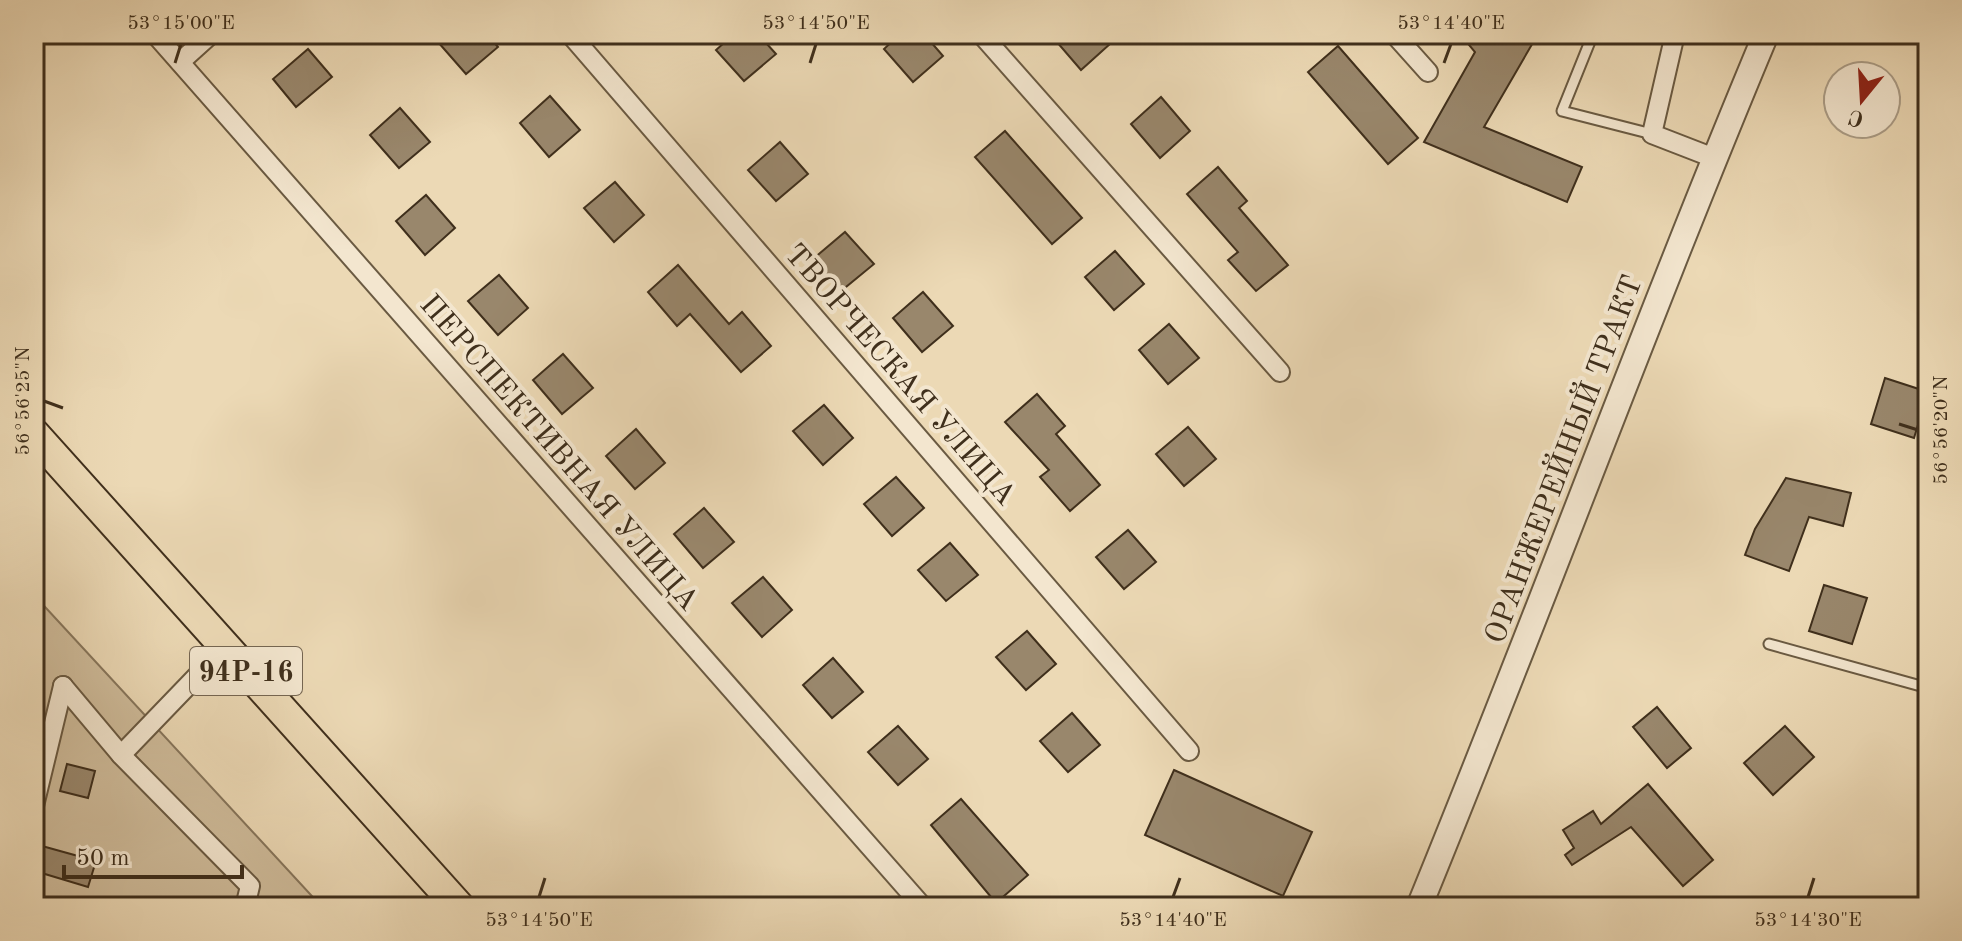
<svg xmlns="http://www.w3.org/2000/svg" width="1962" height="941" font-family="'Old Standard TT',serif">
<style>
.green{fill:#cfbc9b;stroke:#87765c;stroke-width:2}
.building{fill:#99876c;stroke:#3f2f1c;stroke-width:2}
.lines{fill:none;stroke-linecap:round;stroke-linejoin:round}
.service-casing{stroke:#6a5a42;stroke-width:13}
.minor-casing{stroke:#6a5a42;stroke-width:22}
.tertiary-casing{stroke:#6a5a42;stroke-width:28}
.primary-casing{stroke:#3f2f1c;stroke-width:34}
.service{stroke:#f3e6cf;stroke-width:9}
.minor{stroke:#f3e6cf;stroke-width:18}
.tertiary{stroke:#f3e6cf;stroke-width:24}
.primary{stroke:#ecd9b5;stroke-width:30}
.ticks{fill:none;stroke:#3f2f1c;stroke-width:3}
.labels{text-anchor:middle;stroke-width:8;stroke-linejoin:round;paint-order:stroke}
.shield{fill:#f3e6cf;stroke:#756652;stroke-width:2}
.shield-label{font-size:28px;font-weight:bold;fill:#3f2f1c}
.street-label{font-size:30px;fill:#3f2f1c;stroke:#f3e6cf}
.neatline{fill:none;stroke:#3f2f1c;stroke-width:3}
.ticks-label{font-size:20px;text-anchor:middle;fill:#3f2f1c}
</style>
<rect width="100%" height="100%" fill="#ecd9b5"/>
<filter id="stains"><feTurbulence type="fractalNoise" baseFrequency=".0025" numOctaves="4"/><feColorMatrix values="0 0 0 0 .2 0 0 0 0 .09 0 0 0 0 .02 0 0 0 .5 -.17"/></filter>
<radialGradient id="worn" r=".72"><stop offset=".6" stop-color="#630" stop-opacity="0"/><stop offset="1" stop-color="#630" stop-opacity=".3"/></radialGradient>
<!-- green -->
<polygon class="green" points="34,595 322,907 34,907"/>
<!-- building -->
<g class="building">
<polygon points="447,34 487,34 498,47 466,74 438,42"/>
<polygon points="734,34 758,34 776,54 744,81 716,50"/>
<polygon points="900,34 924,34 943,56 913,82 884,49"/>
<polygon points="1050,34 1121,34 1081,70"/>
<polygon points="1460,34 1538,34 1484,127 1582,167 1567,202 1424,142 1475,52"/>
<polygon points="1338,46 1418,138 1388,164 1308,72"/>
<polygon points="308,49 332,77 296,107 273,79"/>
<polygon points="550,96 580,130 549,157 520,123"/>
<polygon points="1161,97 1190,131 1160,158 1131,124"/>
<polygon points="400,108 430,142 399,168 370,135"/>
<polygon points="1005,131 1082,218 1052,244 975,157"/>
<polygon points="780,142 808,174 776,201 748,170"/>
<polygon points="1218,167 1247,201 1239,208 1288,265 1256,291 1228,260 1238,252 1187,194"/>
<polygon points="615,182 644,215 614,242 584,208"/>
<polygon points="426,195 455,228 425,255 396,221"/>
<polygon points="845,232 874,264 841,291 813,259"/>
<polygon points="1115,251 1144,284 1114,310 1085,277"/>
<polygon points="678,265 729,324 742,312 771,346 741,372 690,314 677,326 648,292"/>
<polygon points="499,275 528,308 498,335 468,301"/>
<polygon points="923,292 953,326 922,352 893,318"/>
<polygon points="1169,324 1199,358 1168,384 1139,350"/>
<polygon points="563,354 593,388 562,414 533,380"/>
<polygon points="1885,378 1928,392 1914,438 1871,424"/>
<polygon points="1037,394 1065,426 1056,434 1100,485 1070,511 1040,477 1049,470 1005,422"/>
<polygon points="824,405 853,438 823,465 793,431"/>
<polygon points="1188,427 1216,459 1184,486 1156,454"/>
<polygon points="636,429 665,463 635,489 606,456"/>
<polygon points="896,477 924,508 892,536 864,504"/>
<polygon points="1786,478 1851,493 1843,526 1809,517 1789,571 1745,555 1755,529"/>
<polygon points="704,508 734,542 703,568 674,534"/>
<polygon points="1128,530 1156,562 1124,589 1096,557"/>
<polygon points="950,543 978,575 946,601 918,570"/>
<polygon points="763,577 792,610 762,637 732,603"/>
<polygon points="1824,585 1867,598 1852,644 1809,631"/>
<polygon points="1027,631 1056,664 1026,690 996,657"/>
<polygon points="833,658 863,692 832,718 803,685"/>
<polygon points="1657,707 1691,748 1667,768 1633,727"/>
<polygon points="1072,713 1100,745 1068,772 1040,741"/>
<polygon points="898,726 928,759 898,785 868,752"/>
<polygon points="1785,726 1814,757 1773,795 1744,763"/>
<polygon points="67,764 95,771 88,798 60,791"/>
<polygon points="1174,770 1312,832 1283,896 1145,835"/>
<polygon points="1648,784 1713,860 1683,886 1631,827 1572,865 1565,855 1574,848 1563,830 1593,811 1601,824"/>
<polygon points="961,799 1028,875 996,903 931,825"/>
<polygon points="42,846 96,861 88,887 35,871"/>
</g>
<g class="lines">
<defs>
<g id="service">
<polyline points="1593,34 1562,111 1652,134"/>
<polyline points="1769,644 1928,688"/>
</g>
<g id="minor">
<polyline points="155,34 923,907"/>
<polyline points="570,34 1189,751"/>
<polyline points="981,34 1280,372"/>
<polyline points="1394,34 1428,72"/>
<polyline points="1675,34 1652,134 1714,158"/>
<polyline points="180,62 211,34"/>
<polyline points="63,686 121,755 225,647"/>
<polyline points="121,755 250,886 245,907"/>
<polyline points="34,806 63,686"/>
</g>
<path id="tertiary" d="M1419,907C1538,617 1645,323 1766,34"/>
<polyline id="primary" points="34,434 459,907"/>
</defs>
<!-- service casing -->
<use href="#service" class="service-casing"/>
<!-- minor casing -->
<use href="#minor" class="minor-casing"/>
<!-- tertiary casing -->
<use href="#tertiary" class="tertiary-casing"/>
<!-- primary casing -->
<use href="#primary" class="primary-casing"/>
<!-- service -->
<use href="#service" class="service"/>
<!-- minor -->
<use href="#minor" class="minor"/>
<!-- tertiary -->
<use href="#tertiary" class="tertiary"/>
<!-- primary -->
<use href="#primary" class="primary"/>
</g>
<!-- ticks -->
<path class="ticks" d="M175,63L181,44M810,63L816,44M1444,63L1451,44M44,401L63,408M1899,424L1918,430M539,897L545,878M1173,897L1180,878M1808,897L1814,878"/>
<g class="labels">
<!-- shield labels -->
<rect class="shield" x="190" y="647" width="112" height="48" rx="6"/>
<g class="shield-label">
<text x="246" y="681">94Р-16</text>
</g>
<!-- street labels -->
<g class="street-label">
<text transform="translate(901 374) rotate(49)" y="10">ТВОРЧЕСКАЯ УЛИЦА</text>
<text transform="translate(560 452) rotate(49)" y="10">ПЕРСПЕКТИВНАЯ УЛИЦА</text>
<text transform="translate(1563 459) rotate(-69)" y="10">ОРАНЖЕРЕЙНЫЙ ТРАКТ</text>
</g>
</g>
<!-- margin -->
<rect width="1962" height="941" fill="none" stroke="#ecd9b5" stroke-width="88"/>
<!-- north arrow -->
<g transform="translate(1862 100) rotate(198)"><circle r="38" fill="#f3e6cf" stroke="#ab9d87" stroke-width="2"/>
<path d="M0-6L14 30L0 20L-14 30Z" fill="#8f2418"/>
<text y="-12" font-size="22" font-weight="bold" text-anchor="middle" fill="#3f2f1c">С</text>
</g>
<!-- scale -->
<path d="M64 865v12h178v-12" fill="none" stroke="#3f2f1c" stroke-width="4"/>
<text x="76" y="865" font-size="24" fill="#3f2f1c" stroke="#f3e6cf" stroke-width="6" paint-order="stroke">50 m</text>
<rect x="44" y="44" width="1874" height="853" class="neatline"/>
<g class="ticks-label">
<text x="181" y="29">53°15'00"E</text>
<text x="816" y="29">53°14'50"E</text>
<text x="1451" y="29">53°14'40"E</text>
<text transform="translate(22 401) rotate(-90)" y="7">56°56'25"N</text>
<text transform="translate(1940 430) rotate(-90)" y="7">56°56'20"N</text>
<text x="539" y="926">53°14'50"E</text>
<text x="1173" y="926">53°14'40"E</text>
<text x="1808" y="926">53°14'30"E</text>
</g>
<rect width="100%" height="100%" filter="url(#stains)"/>
<rect width="100%" height="100%" fill="url(#worn)"/>
</svg>
